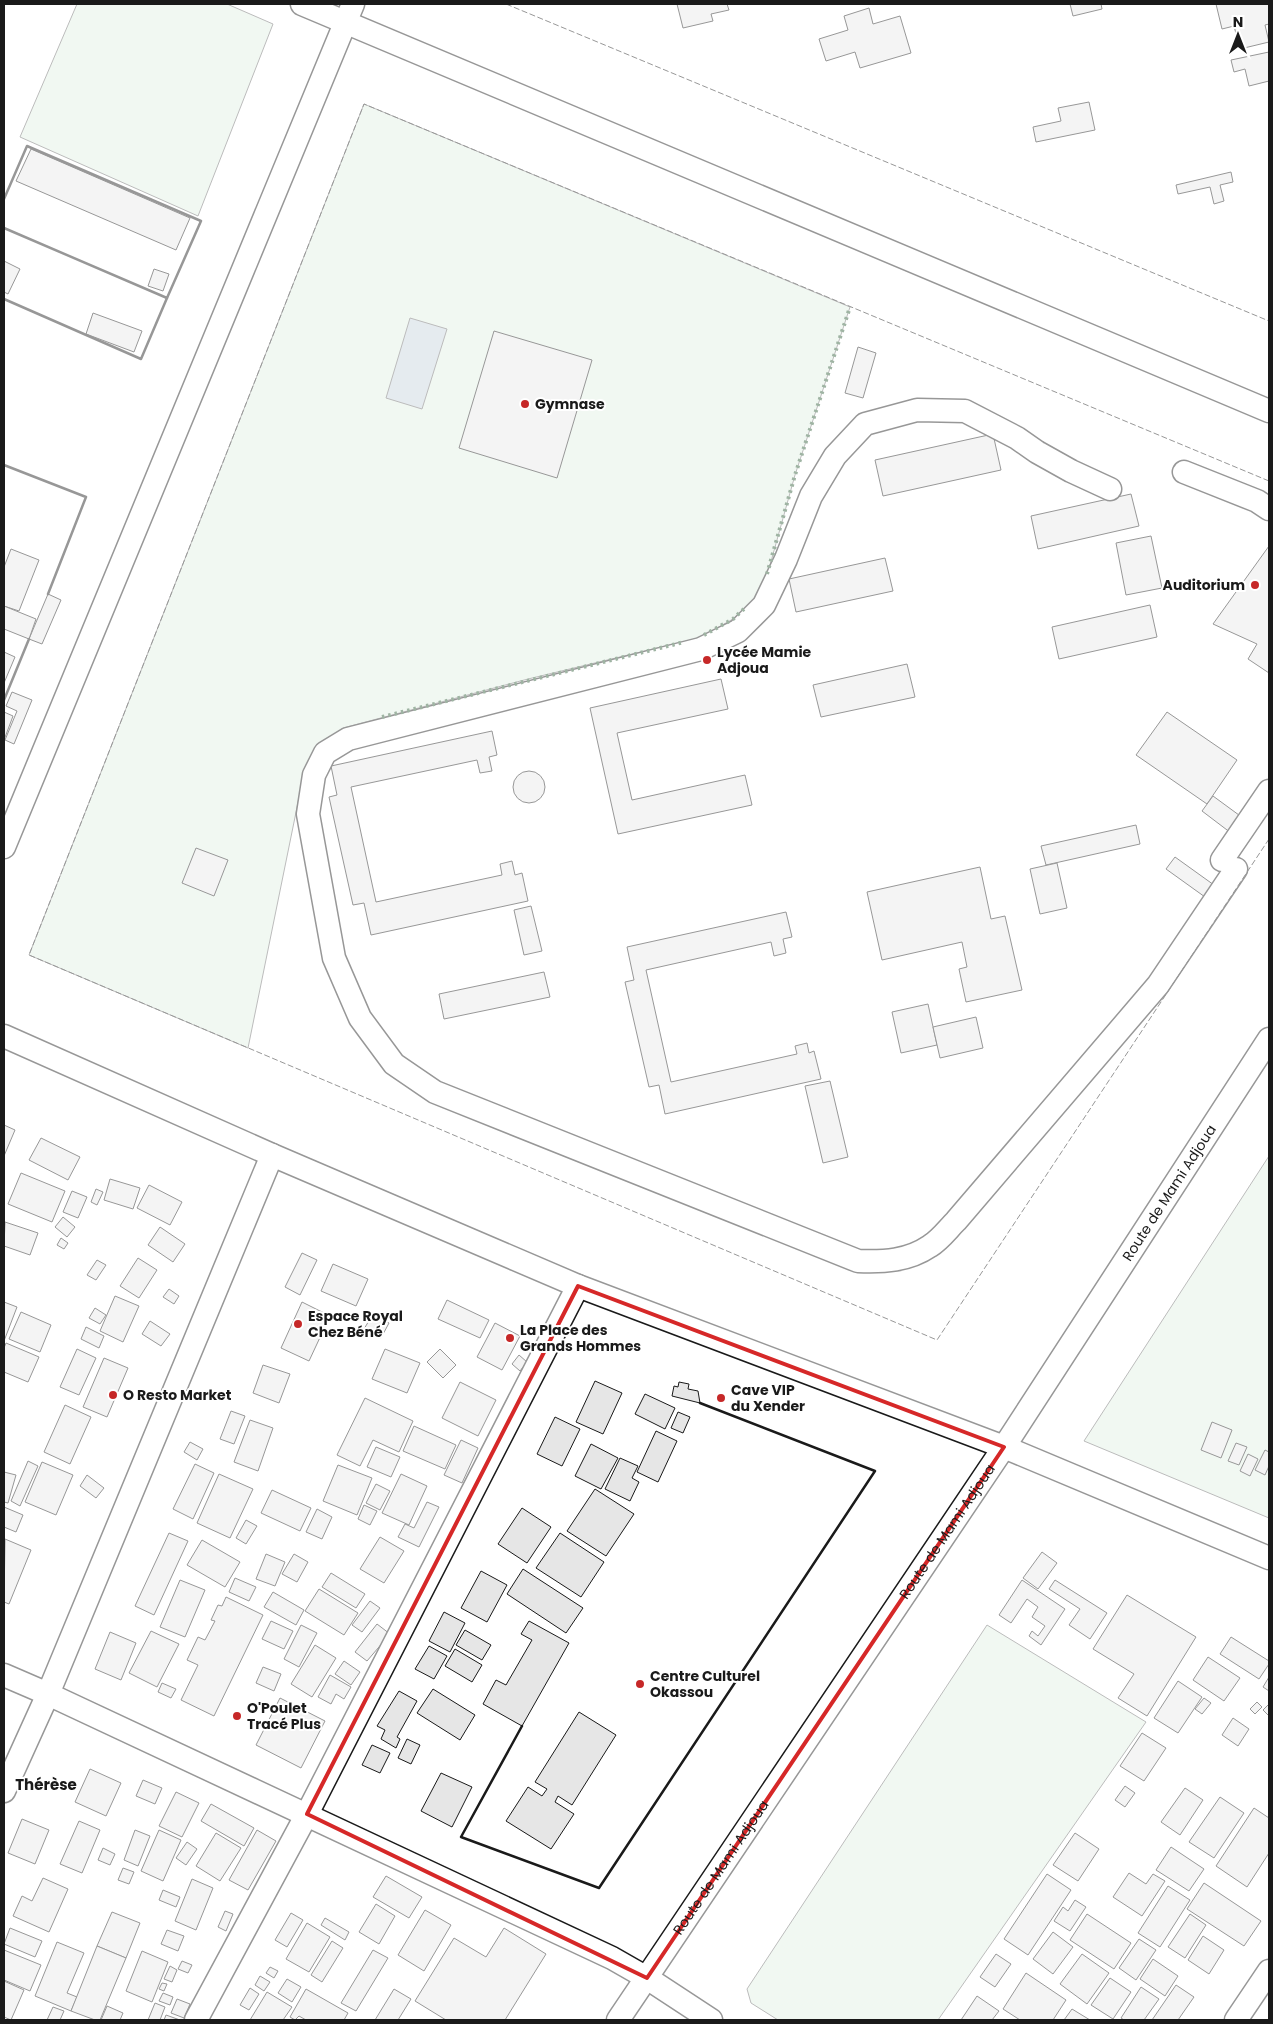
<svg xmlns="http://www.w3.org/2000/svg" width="1273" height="2024" font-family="Poppins,sans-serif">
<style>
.green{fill:#e0efe3;stroke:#6a6a6a}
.water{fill:#c6d2dc;stroke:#6a6a6a}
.building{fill:#e6e6e6;stroke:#1a1a1a}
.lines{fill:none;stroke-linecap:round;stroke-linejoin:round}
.minor-casing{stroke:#1a1a1a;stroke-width:25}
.minor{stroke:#fff;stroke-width:22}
.hedge{stroke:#2b5a34;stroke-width:4;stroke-dasharray:2.5 4;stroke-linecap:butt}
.fence{stroke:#1a1a1a;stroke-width:1;stroke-dasharray:6 2.5;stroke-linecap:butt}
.wall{stroke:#1a1a1a;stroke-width:2.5}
.marked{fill:none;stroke:#d62828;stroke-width:4;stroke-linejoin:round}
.poi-dot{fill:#c62828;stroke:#fff;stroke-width:2}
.labels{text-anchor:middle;stroke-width:4;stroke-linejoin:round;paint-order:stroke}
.poi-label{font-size:14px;font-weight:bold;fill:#1a1a1a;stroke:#fff;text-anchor:start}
.street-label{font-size:14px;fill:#1a1a1a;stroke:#fff}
.neighbourhood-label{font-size:15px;font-weight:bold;fill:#1a1a1a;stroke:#fff}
</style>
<rect width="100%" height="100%" fill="#fff"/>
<!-- green -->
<g class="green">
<polygon points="77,4 227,4 273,24 198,216 20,137"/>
<polygon points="364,104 850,307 795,475 767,576 754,600 733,619 699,638 528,679 343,728 315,748 304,773 248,1048 29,955"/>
<polygon points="1269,1156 1269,1518 1084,1441"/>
<polygon points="987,1625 1146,1722 938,2020 778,2020 751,2003 747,1989"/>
</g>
<!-- water -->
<polygon class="water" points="410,318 447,329 422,409 386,398"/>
<!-- building -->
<g class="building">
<polygon points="677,4 727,4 729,10 711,14 713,21 683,28"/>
<polygon points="1070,4 1101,4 1102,9 1073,16"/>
<polygon points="1216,4 1269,4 1269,24 1265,25 1269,42 1240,49 1234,26 1222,29"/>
<polygon points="869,8 873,24 900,16 911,53 860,68 855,52 826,61 819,39 848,30 844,16"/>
<polygon points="1269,52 1269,81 1249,86 1245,69 1234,72 1231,60"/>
<polygon points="1089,102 1095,130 1036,142 1033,127 1061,121 1058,108"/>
<polygon points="31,149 190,218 176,250 16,181"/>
<polygon points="1231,172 1233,182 1220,185 1224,201 1214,204 1210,187 1178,194 1176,185"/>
<polygon points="4,261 20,269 8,294 4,292"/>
<polygon points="154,269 169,274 163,291 148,286"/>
<polygon points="93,313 142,331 134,352 86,334"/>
<polygon points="494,331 592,360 557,478 459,448"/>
<polygon points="858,347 876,353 863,398 845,393"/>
<polygon points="993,434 1001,470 883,496 875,460"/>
<polygon points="1131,494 1139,526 1038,549 1031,516"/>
<polygon points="1151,536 1162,588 1126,595 1116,543"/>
<polygon points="1269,546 1269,673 1248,659 1257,644 1213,624"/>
<polygon points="11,549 39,560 19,611 4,606 4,567"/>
<polygon points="885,558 893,591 796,612 789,579"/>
<polygon points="48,594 61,600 42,644 29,639"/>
<polygon points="1150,605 1157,637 1059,659 1052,627"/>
<polygon points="4,606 36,619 29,639 4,629"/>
<polygon points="4,652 15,657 4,683"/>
<polygon points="907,664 915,697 821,717 813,685"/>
<polygon points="721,679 728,709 617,733 632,800 745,775 752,805 618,834 590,708"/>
<polygon points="12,692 32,700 14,744 5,740 17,711 6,706"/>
<polygon points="4,712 13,716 4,740"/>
<polygon points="1167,712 1237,760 1207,804 1136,755"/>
<polygon points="492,731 497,755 489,757 492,771 480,773 477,760 351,787 376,902 502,875 500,864 512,861 515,875 522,873 528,901 371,935 364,903 353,905 329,797 337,795 331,766"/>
<circle cx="529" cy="787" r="16"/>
<polygon points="1213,796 1243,818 1231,833 1202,811"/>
<polygon points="1136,825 1140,844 1046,865 1041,846"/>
<polygon points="196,848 228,860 214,896 182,883"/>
<polygon points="1175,857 1214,885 1205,897 1166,869"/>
<polygon points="1057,863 1067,908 1040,914 1030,869"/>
<polygon points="980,867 991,919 1005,916 1022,990 966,1002 959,969 967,967 962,942 882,960 867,892"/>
<polygon points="531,906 542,951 524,955 514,910"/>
<polygon points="786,912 792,937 783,939 786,953 774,956 771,942 646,970 671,1082 797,1054 795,1046 807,1043 809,1053 814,1051 821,1079 665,1114 659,1085 649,1087 625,982 634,980 627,947"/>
<polygon points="544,972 550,997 444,1019 439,994"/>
<polygon points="928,1004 937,1045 901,1053 892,1012"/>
<polygon points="976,1017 983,1048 940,1058 933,1027"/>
<polygon points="830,1081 848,1157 823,1163 805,1086"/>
<polygon points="4,1125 15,1130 4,1156"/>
<polygon points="41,1138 80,1157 68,1180 29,1160"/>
<polygon points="21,1173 65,1191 52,1222 8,1204"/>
<polygon points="110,1179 140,1188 133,1209 104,1200"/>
<polygon points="149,1185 182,1202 170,1225 137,1208"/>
<polygon points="96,1189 103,1192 97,1205 91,1202"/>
<polygon points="72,1191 87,1197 78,1218 63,1212"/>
<polygon points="63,1217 75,1227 67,1237 55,1227"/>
<polygon points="5,1222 38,1233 30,1255 4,1246"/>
<polygon points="160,1227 185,1244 173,1262 148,1245"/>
<polygon points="61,1238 68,1243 64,1249 57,1245"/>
<polygon points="302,1253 317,1260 300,1295 285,1287"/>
<polygon points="138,1258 157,1270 139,1298 120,1286"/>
<polygon points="97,1260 106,1265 96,1280 87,1275"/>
<polygon points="333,1264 368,1279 356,1306 321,1291"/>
<polygon points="169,1289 179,1296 174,1304 163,1297"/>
<polygon points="115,1296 139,1306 123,1342 100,1331"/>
<polygon points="447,1300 489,1320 480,1338 438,1319"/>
<polygon points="4,1302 17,1307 4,1341"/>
<polygon points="302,1302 330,1316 309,1361 281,1348"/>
<polygon points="95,1308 106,1315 100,1324 89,1318"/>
<polygon points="21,1312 51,1325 40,1352 9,1339"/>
<polygon points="373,1314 389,1323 381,1338 364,1329"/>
<polygon points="150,1321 170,1334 161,1346 142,1334"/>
<polygon points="495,1323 520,1336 502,1370 477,1357"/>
<polygon points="86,1327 104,1336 99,1348 81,1339"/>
<polygon points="6,1343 39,1357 28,1382 4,1372 4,1348"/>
<polygon points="77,1349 96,1358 79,1395 60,1387"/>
<polygon points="385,1349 420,1363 407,1393 372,1379"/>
<polygon points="440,1349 456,1365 443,1378 427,1362"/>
<polygon points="519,1355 527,1362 520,1371 512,1364"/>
<polygon points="104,1358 128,1368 107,1417 83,1407"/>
<polygon points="263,1365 290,1374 279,1403 253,1393"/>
<polygon points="595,1381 622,1393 603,1434 576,1422"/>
<polygon points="460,1382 496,1400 478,1436 442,1418"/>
<polygon points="679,1382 689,1384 688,1389 698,1391 700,1403 672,1396 674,1386 678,1387"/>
<polygon points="645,1394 675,1408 665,1429 635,1414"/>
<polygon points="365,1398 413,1421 399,1452 373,1440 360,1466 337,1455"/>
<polygon points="65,1405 91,1417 70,1464 44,1452"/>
<polygon points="231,1411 245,1416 234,1444 220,1439"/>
<polygon points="678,1412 690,1417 683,1433 671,1428"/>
<polygon points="555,1417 580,1429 562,1466 537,1454"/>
<polygon points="250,1420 273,1428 258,1471 234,1462"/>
<polygon points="1212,1422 1232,1430 1221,1458 1201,1450"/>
<polygon points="414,1426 456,1445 445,1469 403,1451"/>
<polygon points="656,1431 677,1441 658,1482 637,1472"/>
<polygon points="461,1440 478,1448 462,1483 444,1475"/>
<polygon points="190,1442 203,1449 197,1460 184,1452"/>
<polygon points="1236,1443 1247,1447 1239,1465 1228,1461"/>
<polygon points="591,1444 618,1458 601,1489 575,1476"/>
<polygon points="376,1447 400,1457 391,1477 367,1467"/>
<polygon points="1265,1450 1269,1452 1269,1466 1265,1475 1255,1470"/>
<polygon points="1248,1454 1258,1459 1250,1476 1240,1471"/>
<polygon points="620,1458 638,1466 632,1478 639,1482 630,1501 605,1489"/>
<polygon points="28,1461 38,1466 20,1506 11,1501"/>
<polygon points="42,1462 73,1475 56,1515 25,1502"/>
<polygon points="195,1464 214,1473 193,1519 173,1509"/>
<polygon points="338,1465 372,1478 357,1515 323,1501"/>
<polygon points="4,1472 16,1475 8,1503 4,1502"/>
<polygon points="219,1474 253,1489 230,1538 197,1523"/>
<polygon points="401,1474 427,1486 409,1525 382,1513"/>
<polygon points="87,1475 104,1488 96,1498 80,1486"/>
<polygon points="376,1484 390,1491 380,1510 366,1503"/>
<polygon points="595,1489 634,1514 606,1556 567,1531"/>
<polygon points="272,1490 311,1508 300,1531 261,1513"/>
<polygon points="427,1502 439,1507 419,1547 398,1537 405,1524 414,1528"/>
<polygon points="364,1505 377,1511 370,1525 358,1519"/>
<polygon points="4,1507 23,1515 16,1532 4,1527"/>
<polygon points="522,1508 551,1527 527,1563 498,1544"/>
<polygon points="317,1509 332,1517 322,1539 306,1532"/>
<polygon points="246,1520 257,1526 246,1544 236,1538"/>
<polygon points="169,1533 188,1541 154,1615 135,1606"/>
<polygon points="560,1533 604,1562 581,1597 536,1568"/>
<polygon points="380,1537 404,1551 384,1583 360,1569"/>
<polygon points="5,1539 31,1550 9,1604 4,1602"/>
<polygon points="202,1540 240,1562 225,1587 187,1565"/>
<polygon points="1042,1552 1057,1563 1038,1589 1023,1578"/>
<polygon points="266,1554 285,1562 275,1586 256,1579"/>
<polygon points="294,1554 308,1562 297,1582 282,1574"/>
<polygon points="523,1569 583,1608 566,1633 507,1594"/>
<polygon points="481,1571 507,1585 487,1622 461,1608"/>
<polygon points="331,1573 365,1594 356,1608 322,1587"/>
<polygon points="235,1578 256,1587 249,1601 229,1592"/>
<polygon points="180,1580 205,1590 185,1637 160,1627"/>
<polygon points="1022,1580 1065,1609 1041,1645 1029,1636 1032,1631 1038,1636 1045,1626 1032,1617 1038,1607 1027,1599 1011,1623 999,1615"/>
<polygon points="1055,1580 1107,1613 1090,1639 1069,1625 1080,1609 1049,1589"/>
<polygon points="319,1589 358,1613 344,1635 305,1611"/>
<polygon points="273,1592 304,1610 296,1625 264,1607"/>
<polygon points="1127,1595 1196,1637 1147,1716 1118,1698 1134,1674 1093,1649"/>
<polygon points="226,1597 263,1615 214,1716 181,1700 198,1665 187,1660 198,1637 205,1640 215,1621 211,1620 218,1605 222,1606"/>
<polygon points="370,1601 380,1608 362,1632 352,1625"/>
<polygon points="444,1612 465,1623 450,1652 429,1641"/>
<polygon points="271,1621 293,1631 284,1649 262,1639"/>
<polygon points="529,1621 569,1643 522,1726 483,1704 496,1680 506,1685 532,1640 521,1634"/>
<polygon points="377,1624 390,1634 367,1661 355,1652"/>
<polygon points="301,1625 317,1633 299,1667 284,1659"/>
<polygon points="465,1630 491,1645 482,1660 456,1645"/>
<polygon points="151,1631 179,1644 157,1687 129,1673"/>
<polygon points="110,1632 136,1643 121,1680 95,1669"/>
<polygon points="1231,1637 1269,1661 1269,1664 1259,1679 1220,1654"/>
<polygon points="315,1645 336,1658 312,1697 291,1684"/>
<polygon points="429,1646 447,1656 434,1679 415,1669"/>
<polygon points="455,1649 482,1665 472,1682 445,1666"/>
<polygon points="1208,1657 1240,1678 1224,1701 1193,1680"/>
<polygon points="344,1661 360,1672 351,1685 335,1674"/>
<polygon points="263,1667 281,1674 274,1691 256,1683"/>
<polygon points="330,1675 351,1687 344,1699 336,1694 331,1704 318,1697"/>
<polygon points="1269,1677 1269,1691 1263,1687"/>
<polygon points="1178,1681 1202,1697 1178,1733 1154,1718"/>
<polygon points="162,1683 176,1689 171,1698 158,1692"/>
<polygon points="433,1689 475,1715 460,1740 417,1713"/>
<polygon points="399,1691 417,1701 397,1737 400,1739 396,1748 381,1739 385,1730 377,1726"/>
<polygon points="280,1698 325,1721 301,1768 256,1745"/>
<polygon points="1204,1698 1211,1703 1202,1714 1195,1709"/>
<polygon points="1257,1702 1262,1707 1255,1714 1250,1709"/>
<polygon points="1268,1705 1269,1706 1269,1716 1263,1710"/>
<polygon points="579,1712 616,1735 572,1805 558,1796 555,1802 574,1814 551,1849 506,1821 528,1787 542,1796 547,1789 535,1782"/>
<polygon points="1233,1718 1249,1729 1238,1746 1222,1735"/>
<polygon points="1142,1733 1166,1748 1144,1781 1120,1766"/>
<polygon points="407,1739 420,1745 411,1764 398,1758"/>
<polygon points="372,1745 390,1753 380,1773 362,1765"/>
<polygon points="90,1769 121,1783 106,1816 75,1802"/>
<polygon points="441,1773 472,1787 452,1827 421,1811"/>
<polygon points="143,1780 162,1788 155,1804 136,1796"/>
<polygon points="1125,1786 1135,1793 1125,1807 1115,1800"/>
<polygon points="1185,1788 1203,1800 1180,1835 1161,1822"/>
<polygon points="176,1792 199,1803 182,1837 159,1826"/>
<polygon points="1220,1797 1244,1813 1214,1858 1189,1842"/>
<polygon points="211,1804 254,1828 244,1846 201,1821"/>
<polygon points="1254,1808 1269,1818 1269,1853 1247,1887 1216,1866"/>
<polygon points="22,1819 49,1830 35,1864 8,1853"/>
<polygon points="79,1821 100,1830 82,1873 60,1864"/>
<polygon points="135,1830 150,1836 138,1866 124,1860"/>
<polygon points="159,1830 181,1840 163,1881 141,1871"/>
<polygon points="257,1830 276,1841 248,1890 229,1880"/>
<polygon points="216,1833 241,1848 220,1881 196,1866"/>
<polygon points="1075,1833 1099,1849 1078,1881 1053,1865"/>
<polygon points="187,1842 197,1849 186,1865 176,1858"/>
<polygon points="1171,1847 1204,1869 1189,1891 1156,1870"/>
<polygon points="103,1848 115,1854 110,1865 98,1860"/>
<polygon points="123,1868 134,1872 129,1884 118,1880"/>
<polygon points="1129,1873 1146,1884 1153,1874 1165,1881 1142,1916 1113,1897"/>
<polygon points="1047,1874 1071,1890 1028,1955 1004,1939"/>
<polygon points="386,1876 422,1897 409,1918 373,1897"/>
<polygon points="43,1878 68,1889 49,1932 13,1916 22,1896 32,1901"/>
<polygon points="192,1879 213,1888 196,1930 175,1921"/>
<polygon points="1204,1883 1261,1921 1244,1946 1187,1909"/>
<polygon points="1168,1886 1190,1900 1160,1947 1138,1933"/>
<polygon points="163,1890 180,1897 176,1907 159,1900"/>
<polygon points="1075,1900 1086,1907 1070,1931 1054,1921 1063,1907 1068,1911"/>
<polygon points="376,1904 395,1916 379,1944 359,1932"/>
<polygon points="425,1910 451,1925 424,1971 398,1955"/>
<polygon points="225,1911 233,1914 226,1931 218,1927"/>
<polygon points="112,1912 140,1923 126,1958 97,1946"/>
<polygon points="291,1913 303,1920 287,1947 275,1940"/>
<polygon points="1087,1914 1131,1943 1114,1969 1070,1940"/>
<polygon points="1190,1914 1206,1925 1185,1958 1168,1947"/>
<polygon points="325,1918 349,1932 345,1940 321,1925"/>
<polygon points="307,1923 330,1937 309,1972 286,1959"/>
<polygon points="10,1928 42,1941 35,1957 4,1944"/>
<polygon points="504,1928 546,1954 505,2020 446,2020 415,2001 454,1938 486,1957"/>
<polygon points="167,1930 184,1936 178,1951 161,1944"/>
<polygon points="1053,1932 1073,1947 1053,1974 1033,1959"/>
<polygon points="1203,1936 1224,1950 1209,1974 1188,1960"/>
<polygon points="1139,1939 1156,1950 1136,1980 1119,1968"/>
<polygon points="332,1941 343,1948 322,1982 311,1975"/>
<polygon points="57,1942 84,1953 67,1993 77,1997 71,2011 35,1996"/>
<polygon points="97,1946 126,1958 100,2020 95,2020 71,2011"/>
<polygon points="4,1950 41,1965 30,1991 4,1980"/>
<polygon points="373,1950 388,1958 356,2011 341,2003"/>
<polygon points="142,1951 168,1962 152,2002 126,1991"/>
<polygon points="996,1954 1011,1964 995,1987 980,1977"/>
<polygon points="1082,1954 1109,1973 1087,2004 1060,1984"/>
<polygon points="1153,1959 1178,1976 1165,1996 1140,1979"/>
<polygon points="182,1961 192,1965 188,1973 178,1969"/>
<polygon points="170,1966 177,1970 172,1982 164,1979"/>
<polygon points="270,1967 278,1971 274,1978 266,1973"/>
<polygon points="1026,1973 1066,2000 1053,2020 1020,2020 1003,2009"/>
<polygon points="260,1976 270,1982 264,1991 255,1985"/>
<polygon points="1110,1978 1131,1992 1113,2019 1091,2005"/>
<polygon points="287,1979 301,1987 292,2002 278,1993"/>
<polygon points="4,1981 24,1990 11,2020 4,2017"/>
<polygon points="162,1983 167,1984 164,1991 159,1989"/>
<polygon points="1176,1985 1194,1997 1178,2020 1152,2020"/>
<polygon points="1141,1987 1159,1999 1144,2020 1124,2020 1121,2018"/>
<polygon points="250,1988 259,1994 249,2010 240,2005"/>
<polygon points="306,1989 348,2013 344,2020 306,2020 299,2016 295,2020 290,2017"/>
<polygon points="394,1989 411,1999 398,2020 375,2020"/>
<polygon points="267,1992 292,2007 283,2020 250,2020"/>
<polygon points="163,1993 173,1997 170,2005 159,2001"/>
<polygon points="977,1996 999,2011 992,2020 961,2020"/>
<polygon points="177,1999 190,2004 184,2018 171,2013"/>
<polygon points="155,2003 165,2007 160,2020 148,2020"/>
<polygon points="107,2006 123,2013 120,2020 101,2020"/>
<polygon points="53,2007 64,2011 60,2020 47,2020"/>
<polygon points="1072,2009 1090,2020 1064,2020"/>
<polygon points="166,2015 180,2020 164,2020"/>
</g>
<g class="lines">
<defs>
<g id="minor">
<polyline points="302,4 1269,411"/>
<polyline points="1184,472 1257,501 1269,509"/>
<path d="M1110,489L1071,471L1037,452L1017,438L965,411L917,410L865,424L835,456L811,496L786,559L764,605L738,631L701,649L348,739L325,753L314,775L308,814L334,958L360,1018L394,1064L435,1092L858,1261C884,1262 908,1261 930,1246C940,1240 948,1229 956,1221L1158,985L1236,869"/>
<polyline points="4,847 353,4"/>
<polyline points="1222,860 1269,791"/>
<polyline points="4,1036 272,1155 578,1286 1004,1447 1269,1558"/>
<polyline points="4,1675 48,1694 612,1958 647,1978 711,2020"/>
<polyline points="4,1791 48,1694 272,1155"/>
<polyline points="196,2020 307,1814 578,1286"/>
<path id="s1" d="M618,2020L1004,1447L1269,1039"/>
<polyline points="1236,2020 1269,1971"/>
</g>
</defs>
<!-- minor casing -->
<use href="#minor" class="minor-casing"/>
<!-- minor -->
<use href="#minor" class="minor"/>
<!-- hedge -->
<g class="hedge">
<polyline points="767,574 795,475 850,307"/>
<polyline points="704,635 733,619 746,607"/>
<polyline points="382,717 684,642"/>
</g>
<!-- fence -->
<g class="fence">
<polyline points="506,4 1269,321"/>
<polyline points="1269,481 364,104 29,955 937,1340 1269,839"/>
</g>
<!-- wall -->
<g class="wall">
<polyline points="4,199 27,146 201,221 167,298 4,228"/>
<polyline points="4,299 141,359 167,298"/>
<polyline points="4,465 86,497 48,594"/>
<polyline points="4,700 29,639"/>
<polyline points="522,1726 461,1837 599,1888 875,1471 700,1403"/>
</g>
</g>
<!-- marked area -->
<path d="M0 0H1273V2024H0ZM578,1286L1004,1447L647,1978L307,1814Z" fill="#fff" fill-opacity=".55" fill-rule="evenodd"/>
<path class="marked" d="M578,1286L1004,1447L647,1978L307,1814Z"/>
<!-- markers -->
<g class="poi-dot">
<circle cx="525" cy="404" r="5"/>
<circle cx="1255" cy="585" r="5"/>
<circle cx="707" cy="660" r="5"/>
<circle cx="298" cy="1324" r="5"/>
<circle cx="510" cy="1338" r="5"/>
<circle cx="113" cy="1395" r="5"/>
<circle cx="721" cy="1398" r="5"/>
<circle cx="640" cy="1684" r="5"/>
<circle cx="237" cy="1716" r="5"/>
</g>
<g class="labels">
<!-- poi labels -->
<g class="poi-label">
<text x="535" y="409">Gymnase</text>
<text x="1245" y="590" text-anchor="end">Auditorium</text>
<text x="717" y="657">Lycée Mamie<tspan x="717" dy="16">Adjoua</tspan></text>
<text x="308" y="1321">Espace Royal<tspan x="308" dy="16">Chez Béné</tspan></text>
<text x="520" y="1335">La Place des<tspan x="520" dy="16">Grands Hommes</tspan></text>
<text x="731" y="1395">Cave VIP<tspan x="731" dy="16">du Xender</tspan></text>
<text x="123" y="1400">O Resto Market</text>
<text x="650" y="1681">Centre Culturel<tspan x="650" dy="16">Okassou</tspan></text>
<text x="247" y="1713">O'Poulet<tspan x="247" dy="16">Tracé Plus</tspan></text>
</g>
<!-- street labels -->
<g class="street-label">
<text dy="5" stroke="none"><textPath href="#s1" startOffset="994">Route de Mami Adjoua</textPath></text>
<text dy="5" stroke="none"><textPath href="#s1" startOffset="589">Route de Mami Adjoua</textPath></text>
<text dy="5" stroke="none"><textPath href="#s1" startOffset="184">Route de Mami Adjoua</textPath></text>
</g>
<!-- neighbourhood labels -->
<g class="neighbourhood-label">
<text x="46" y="1790">Thérèse</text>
</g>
</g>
<!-- border -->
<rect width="1273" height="2024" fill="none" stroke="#1a1a1a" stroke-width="10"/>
<!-- north arrow -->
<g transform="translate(1238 35)" stroke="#ffffff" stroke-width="4" paint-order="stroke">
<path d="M0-4L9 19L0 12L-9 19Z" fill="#1a1a1a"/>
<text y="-8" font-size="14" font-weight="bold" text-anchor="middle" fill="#1a1a1a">N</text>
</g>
</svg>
